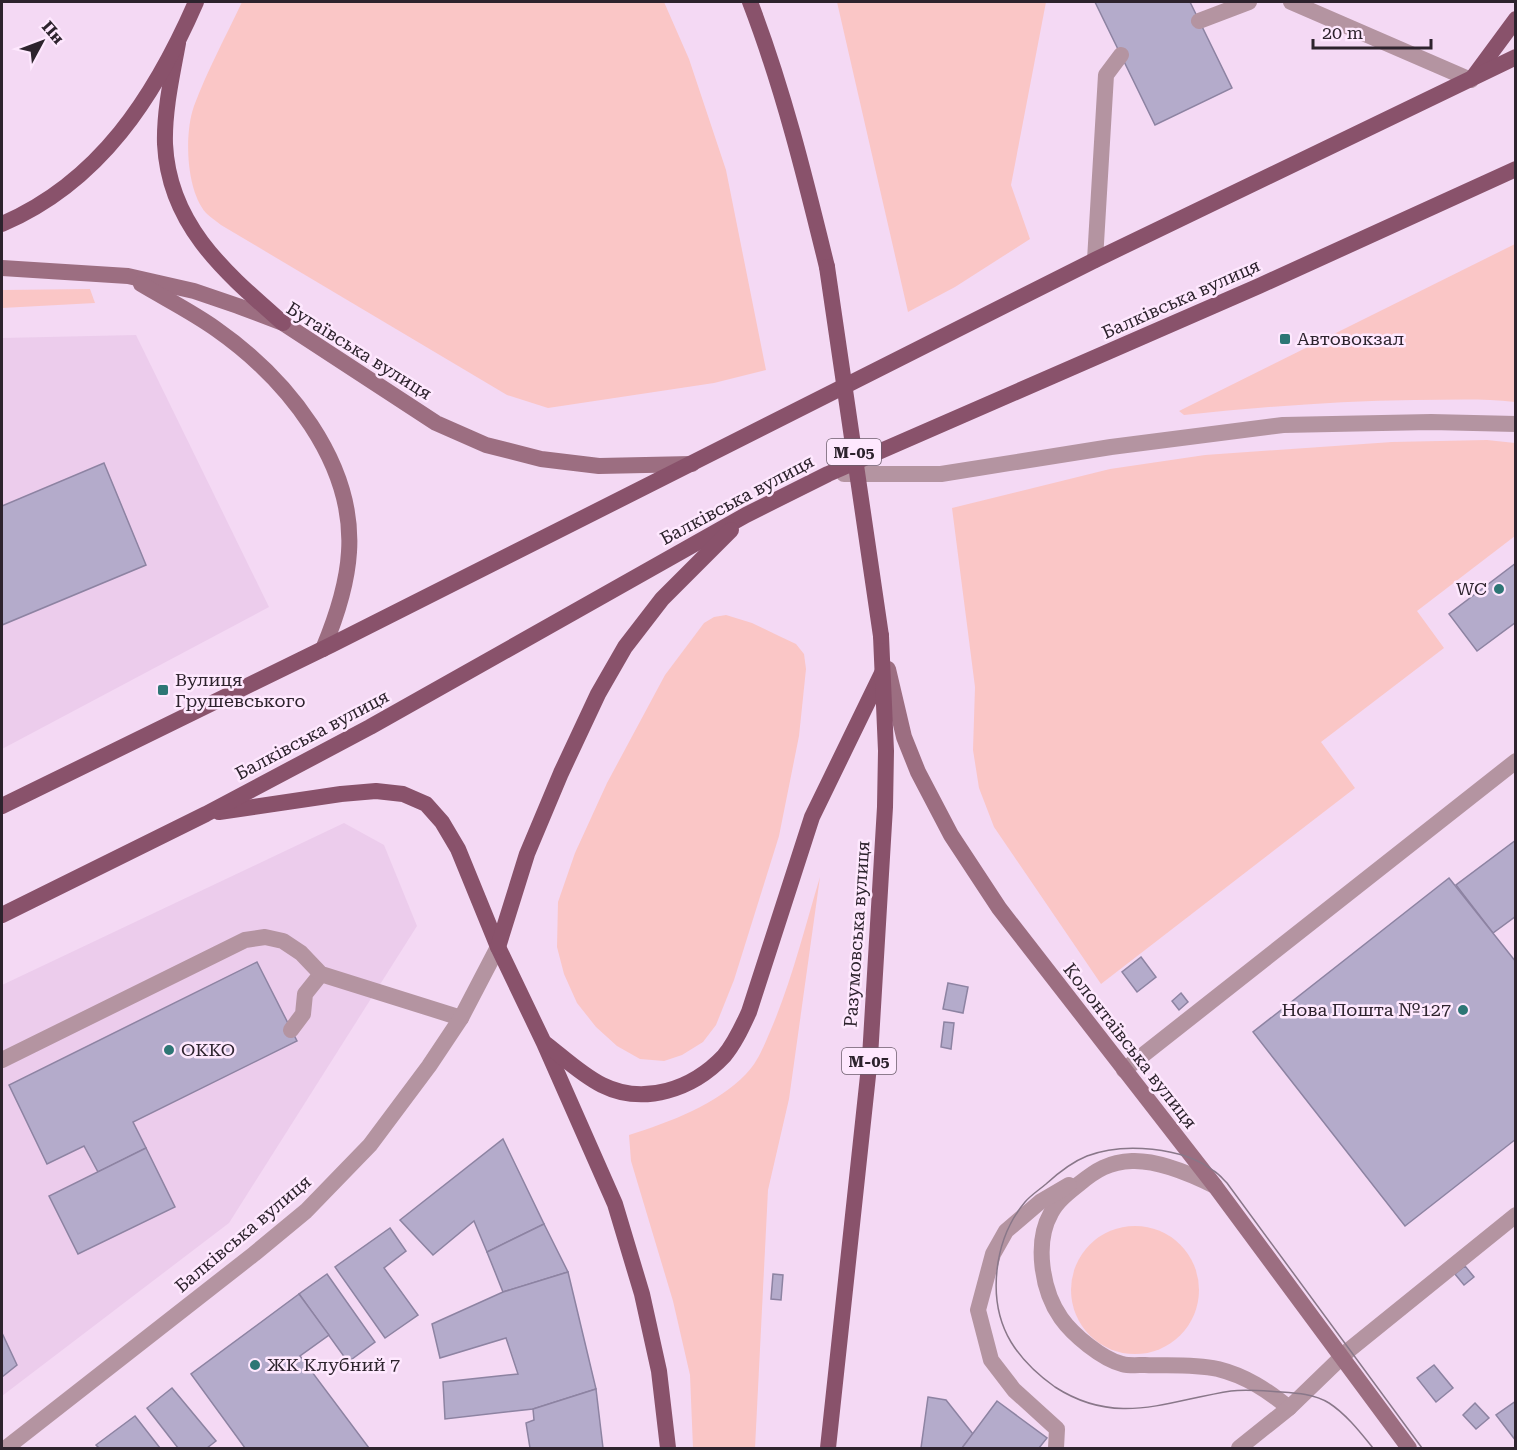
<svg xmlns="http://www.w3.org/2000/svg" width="1517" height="1450" font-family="'Roboto Serif',serif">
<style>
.built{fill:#ecccec}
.green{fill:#fac6c6}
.building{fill:#b4abcb;stroke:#8d83a2;stroke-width:1.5}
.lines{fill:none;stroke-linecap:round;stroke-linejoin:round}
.service{stroke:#b494a1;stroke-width:16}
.minor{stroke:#b494a1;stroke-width:16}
.secondary{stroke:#9c6e81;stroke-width:16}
.primary{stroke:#89526b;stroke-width:16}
.tram{stroke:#897789;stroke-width:1.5}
.primary-bridge{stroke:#89526b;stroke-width:16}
.poi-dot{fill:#2d7675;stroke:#fee8fe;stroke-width:2}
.labels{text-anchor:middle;stroke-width:5;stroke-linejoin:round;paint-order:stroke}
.shield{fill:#fee8fe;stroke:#6c5e6c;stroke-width:1.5}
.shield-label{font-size:16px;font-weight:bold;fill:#2d232d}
.street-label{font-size:18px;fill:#2d232d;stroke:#fee8fe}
.poi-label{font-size:18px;fill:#2d232d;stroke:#fee8fe;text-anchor:start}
</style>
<rect width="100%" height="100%" fill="#f4d9f4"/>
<!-- built -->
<g class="built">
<polygon points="136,335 269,607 2,749 2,338"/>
<polygon points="344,823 384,845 417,926 229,1223 2,1396 2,985"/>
</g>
<!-- green -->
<g class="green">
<path d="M242,2H664L689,59L726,170L766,370L714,383L548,408L507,395L221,225C216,221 210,217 206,213C186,190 184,134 194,106C207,71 226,36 242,2Z"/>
<polygon points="837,2 1046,2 1011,185 1030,239 955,287 908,312"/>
<path d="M1515,244V402C1482,398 1448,400 1414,400C1337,401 1260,407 1184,415L1179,411Z"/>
<polygon points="90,289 95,303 2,308 2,290"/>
<polygon points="1487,440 1515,443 1515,536 1417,611 1444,648 1321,742 1355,788 1101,984 994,827 979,788 973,750 975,687 952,508 1110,469 1205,455 1392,442"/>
<polygon points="726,615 752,623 779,636 796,644 804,654 806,669 799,736 779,836 734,980 716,1025 703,1042 682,1055 664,1061 640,1059 617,1046 596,1027 577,1003 564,974 557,947 558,902 575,853 607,783 665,675 704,623 714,617"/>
<path d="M820,877L789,1099L768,1190L755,1448H693L690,1375L673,1301L631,1161L629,1135C670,1122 716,1105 746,1074C757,1063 763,1048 769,1034C791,984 804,930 820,877Z"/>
<circle cx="1135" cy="1290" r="64"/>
</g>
<!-- building -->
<g class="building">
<polygon points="1095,2 1190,2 1232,88 1155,125"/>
<polygon points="104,463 146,565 2,625 2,506"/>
<polygon points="1516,563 1516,622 1477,651 1449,614"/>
<polygon points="1516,840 1516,916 1493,933 1456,885"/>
<polygon points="1449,878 1516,962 1516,1139 1405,1226 1253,1032"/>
<polygon points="1141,957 1156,977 1137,992 1122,972"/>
<polygon points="257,962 297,1041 133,1122 146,1148 98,1172 84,1146 47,1164 9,1085"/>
<polygon points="948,983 968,987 963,1013 943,1009"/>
<polygon points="1181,993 1188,1002 1179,1010 1172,1001"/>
<polygon points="944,1022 954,1023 951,1049 941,1047"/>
<polygon points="503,1139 544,1224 487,1252 474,1221 433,1255 400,1220"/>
<polygon points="146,1148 175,1207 78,1254 49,1196"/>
<polygon points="544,1224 568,1272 503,1292 487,1252"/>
<polygon points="390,1228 406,1251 384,1268 418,1315 385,1338 335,1267"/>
<polygon points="1465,1266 1474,1277 1464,1285 1455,1274"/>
<polygon points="568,1272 596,1389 533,1409 445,1419 443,1382 518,1374 506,1338 440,1358 432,1324 503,1292"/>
<polygon points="327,1274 375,1342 348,1362 299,1294"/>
<polygon points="773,1274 783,1275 781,1300 771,1299"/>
<polygon points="299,1294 329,1335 300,1356 369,1448 245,1448 191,1374"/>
<polygon points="2,1333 17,1365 2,1377"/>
<polygon points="1434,1365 1453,1388 1436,1402 1417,1378"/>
<polygon points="172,1388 216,1441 207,1448 178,1448 147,1408"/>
<polygon points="596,1389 603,1448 530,1448 526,1423 534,1420 533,1409"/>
<polygon points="928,1397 946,1400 973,1434 962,1448 921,1448"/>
<polygon points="997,1401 1047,1438 1039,1448 962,1448"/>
<polygon points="1516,1401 1516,1441 1496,1415"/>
<polygon points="1475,1403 1489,1418 1476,1429 1463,1415"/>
<polygon points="135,1416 160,1448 99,1448 96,1445"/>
</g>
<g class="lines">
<!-- service -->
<g class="service">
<polyline points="1291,2 1471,80"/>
<polyline points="1199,21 1249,2"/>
<polyline points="1095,260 1106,75 1121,55"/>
<polyline points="844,474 941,474 1111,447 1283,425 1431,422 1516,424"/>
<polyline points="291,1030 303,1014 305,994 321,974"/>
<polyline points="2,1060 245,940 265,937 283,941 301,953 321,974 461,1018"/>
<polyline points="1124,1070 1516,761"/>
<path d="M1215,1186C1191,1174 1159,1160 1132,1161C1109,1162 1096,1170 1079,1184C1069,1192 1057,1201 1051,1213C1034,1243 1042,1291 1061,1318C1073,1335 1102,1359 1122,1364C1129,1366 1138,1365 1145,1365C1169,1366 1193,1364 1218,1369C1246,1376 1267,1390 1289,1408"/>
<polyline points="1056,1448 1057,1429 1014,1390 991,1360 978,1310 993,1254 1006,1231 1040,1202 1069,1185"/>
<polyline points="1239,1448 1289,1408 1349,1350 1516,1215"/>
</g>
<!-- minor -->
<polyline class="minor" points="6,1448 254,1254 306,1211 370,1145 429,1066 461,1018 498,947"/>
<!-- secondary -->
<g class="secondary">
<polyline points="2,268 128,276 194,291 238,306 283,323 436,423 486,445 541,459 599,466 692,464"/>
<path d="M141,284C166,299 192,312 216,329C286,378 355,462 349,552C347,586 336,618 323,649"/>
<polyline points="888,669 904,737 918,772 951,835 999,908 1215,1186 1409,1448"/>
</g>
<!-- primary -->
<g class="primary">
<path d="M750,2C783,88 805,177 827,267"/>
<path d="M178,43C172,76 164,111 165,144C169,226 226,273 283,323"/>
<polyline points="1474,76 1516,19"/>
<path d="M2,224C100,182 155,96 196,2"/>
<polyline points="2,806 331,645 1095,260 1516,57"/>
<polyline points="219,812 341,794 376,791 403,794 426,804 442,822 458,849 498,947 544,1043 615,1204 642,1294 659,1371 668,1448"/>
<polyline points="2,915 206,814 370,727 746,515 828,474 1259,286 1516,169"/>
<polyline points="498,947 527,854 561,773 598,694 625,647 662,599 731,530"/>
<path d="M546,1044C564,1058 582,1075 602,1085C644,1106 693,1089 724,1056C735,1043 742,1027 749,1012L812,817L882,673"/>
<polyline points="828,1448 870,1057 885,807 886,751 881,636"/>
</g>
<!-- tram -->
<path class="tram" d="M1373,1448C1360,1432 1346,1414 1329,1403C1314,1394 1297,1393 1281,1392C1264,1391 1247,1389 1231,1391C1166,1401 1117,1427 1055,1387C1038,1375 1022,1360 1011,1342C986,1300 994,1239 1025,1202C1031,1195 1039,1190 1046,1184C1058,1173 1072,1162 1087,1156C1123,1142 1183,1147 1214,1171C1219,1174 1223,1179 1227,1183L1422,1448"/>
<!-- primary-bridge -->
<polyline class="primary-bridge" points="827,267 881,636"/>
</g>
<!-- markers -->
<g class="poi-dot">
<rect x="1279" y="333" width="12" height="12" rx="3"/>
<circle cx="1499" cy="589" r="6"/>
<rect x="157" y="684" width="12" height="12" rx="3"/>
<circle cx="1463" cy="1010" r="6"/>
<circle cx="169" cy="1050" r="6"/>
<circle cx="255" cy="1365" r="6"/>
</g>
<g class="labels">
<!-- shield labels -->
<g class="shield">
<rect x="827" y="439" width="54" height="26" rx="4.5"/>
<rect x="842" y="1048" width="54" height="26" rx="4.5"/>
</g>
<g class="shield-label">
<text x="854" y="458">М-05</text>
<text x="869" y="1067">М-05</text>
</g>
<!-- street labels -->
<g class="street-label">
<text transform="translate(1181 299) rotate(-24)" y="6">Балківська вулиця</text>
<text transform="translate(359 351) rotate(32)" y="6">Бугаївська вулиця</text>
<text transform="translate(737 500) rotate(-28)" y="6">Балківська вулиця</text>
<text transform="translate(312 735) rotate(-28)" y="6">Балківська вулиця</text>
<text transform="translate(857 934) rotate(-86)" y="6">Разумовська вулиця</text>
<text transform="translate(1130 1046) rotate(52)" y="6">Колонтаївська вулиця</text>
<text transform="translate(243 1234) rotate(-40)" y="6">Балківська вулиця</text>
</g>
<!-- poi labels -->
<g class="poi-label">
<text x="1297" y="345">Автовокзал</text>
<text x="1487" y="595" text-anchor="end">WC</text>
<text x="175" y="686">Вулиця<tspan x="175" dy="21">Грушевського</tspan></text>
<text x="1451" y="1016" text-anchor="end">Нова Пошта №127</text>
<text x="181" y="1056">ОККО</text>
<text x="267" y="1371">ЖК Клубний 7</text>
</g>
</g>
<!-- border -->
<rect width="1517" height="1450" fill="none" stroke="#2d232d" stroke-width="6"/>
<!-- north arrow -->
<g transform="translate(42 42) rotate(49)" stroke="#fee8fe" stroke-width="4.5" paint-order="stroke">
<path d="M0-4.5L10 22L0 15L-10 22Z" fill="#2d232d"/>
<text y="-9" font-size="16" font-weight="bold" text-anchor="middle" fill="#2d232d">Пн</text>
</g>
<!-- scale -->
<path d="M1313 39v9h118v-9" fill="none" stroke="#2d232d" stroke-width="3"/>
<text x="1322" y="39" font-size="18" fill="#2d232d" stroke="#fee8fe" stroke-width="4.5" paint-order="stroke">20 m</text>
</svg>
